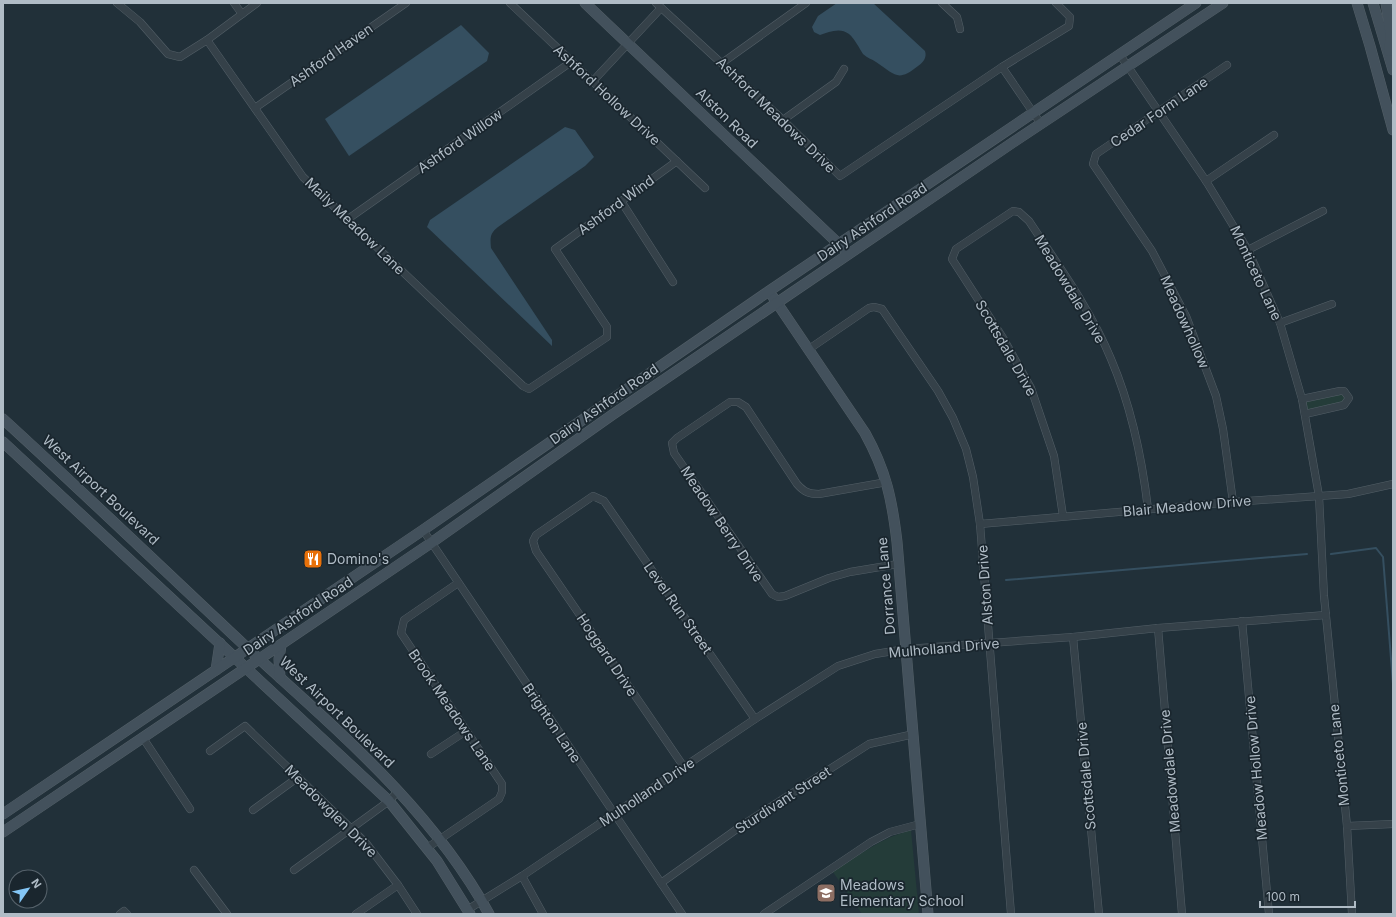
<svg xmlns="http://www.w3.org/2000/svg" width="1396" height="917" font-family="Inter,sans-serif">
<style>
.green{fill:#243c39}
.water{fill:#354f60}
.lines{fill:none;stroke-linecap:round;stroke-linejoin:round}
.stream{stroke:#354f60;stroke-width:2}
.street-casing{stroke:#535f67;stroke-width:8}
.secondary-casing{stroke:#535f67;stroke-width:11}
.street{stroke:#354149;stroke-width:7}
.secondary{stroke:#43515c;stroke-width:10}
.labels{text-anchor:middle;stroke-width:3.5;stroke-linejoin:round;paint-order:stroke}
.street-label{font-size:14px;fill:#b0bcc6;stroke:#1a262e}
.poi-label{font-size:14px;fill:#b0bcc6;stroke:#1a262e;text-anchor:start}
</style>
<rect width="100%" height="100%" fill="#213039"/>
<!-- green -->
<g class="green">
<polygon points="1340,391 1348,401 1305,413 1303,399"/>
<path d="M911,830L919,914H862L833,872C859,855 881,838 911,830Z"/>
</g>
<!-- water -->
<g class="water">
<path d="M837,3H873L925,51C927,57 924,62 918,66C897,83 895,74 876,62C872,59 867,58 863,54C859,48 855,39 849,34C840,27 829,32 820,35L814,32L812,27L818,16Z"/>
<polygon points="461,25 489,53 487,61 349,156 325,119"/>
<path d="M565,127L575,130L594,157L585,166L498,227C490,233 490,238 491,248L552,340V346L427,227L430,220Z"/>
</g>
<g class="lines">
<!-- stream -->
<g class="stream">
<polyline points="1331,554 1376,548 1383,557 1393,684"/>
<polyline points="1006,580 1307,554"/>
</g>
<defs>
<g id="street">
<polyline points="117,3 140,22 168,54 180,57 207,40 257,3"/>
<polyline points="234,3 242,14"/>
<polyline points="510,3 705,188"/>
<polyline points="656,3 783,120 840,176 1002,67 1069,26 1070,17 1056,3"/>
<polyline points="942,3 957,17 960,29"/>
<polyline points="207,40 303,177 523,386 529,389 607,337 607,327 555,249 677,161"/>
<polyline points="1120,55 1206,181 1248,250 1280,323 1302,399 1319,496 1324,596 1347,826 1352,914"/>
<polyline points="722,63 806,3"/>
<polyline points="1227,65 1096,154 1093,164 1152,251 1186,316 1216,396 1223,429 1233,502"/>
<polyline points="1002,67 1041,124"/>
<polyline points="593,81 661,8"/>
<polyline points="255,108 406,3"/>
<polyline points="783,120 836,82 844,69"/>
<polyline points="1206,181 1274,135"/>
<polyline points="621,201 673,282"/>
<polyline points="348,219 571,62"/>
<polyline points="1248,250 1323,211"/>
<polyline points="1280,323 1332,304"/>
<polyline points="809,349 869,308 874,307 882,309 938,391 953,418 966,449 973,477 980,524 1011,914"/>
<polyline points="1302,399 1340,391 1344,391 1349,398 1344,405 1305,414"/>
<path d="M887,482L819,494C809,494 804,492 797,484L746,407L738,402H730L677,438L672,443L674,453L772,594L778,597L785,596L829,578L850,572L898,564"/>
<path d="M1063,516L1054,456L1031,388L1003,338L952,259L956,249L1013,211L1019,212L1029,221C1058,265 1091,310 1111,359C1132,408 1142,458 1148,509"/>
<polyline points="980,524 1233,502 1348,494 1393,484"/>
<polyline points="423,530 682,914"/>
<polyline points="1242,621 1269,914"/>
<polyline points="1158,628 1182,914"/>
<polyline points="1073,637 1099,914"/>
<polyline points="143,738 190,809"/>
<polyline points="210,751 245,726 366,843 398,885 417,914"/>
<polyline points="431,754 466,731"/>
<polyline points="684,767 536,551 533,541 536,535 593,496 604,501 755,719"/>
<polyline points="253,810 297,778"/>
<polyline points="1347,826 1393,824"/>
<polyline points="427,848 499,799 502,792 502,784 401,633 404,620 458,583"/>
<polyline points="194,870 227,914"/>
<polyline points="294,870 389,801 398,791"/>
<polyline points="522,876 543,914"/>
<polyline points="661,883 744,824 869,744 914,734"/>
<polyline points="467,910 522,876 755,719 838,666 875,654 906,649 1073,637 1158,628 1326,615"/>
<polyline points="120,914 124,911 127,914"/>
<polyline points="356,914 398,885"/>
<polyline points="764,914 871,842 890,832 920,824"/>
</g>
<g id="secondary">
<polyline points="585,3 843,248"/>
<polyline points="1357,3 1370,46 1393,130"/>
<polyline points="1373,3 1393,70"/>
<polyline points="1386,3 1391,36 1389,51"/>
<path d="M773,297L865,433C886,471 892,499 897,542L928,914"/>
<path d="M3,419C84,493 163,569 243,644C332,726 430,806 489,914"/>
<polyline points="3,442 389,801 437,861 470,914"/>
<polyline points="216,670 220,643"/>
<polyline points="280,678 279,659 281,645"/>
<polyline points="3,814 423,530 769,291 1196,3"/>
<polyline points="3,832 431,543 612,415 1015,141 1223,3"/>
</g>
</defs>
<!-- street casing -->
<use href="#street" class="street-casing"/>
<!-- secondary casing -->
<use href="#secondary" class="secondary-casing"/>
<!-- street -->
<use href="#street" class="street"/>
<!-- secondary -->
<use href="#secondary" class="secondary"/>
</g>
<!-- icons -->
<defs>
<symbol id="restaurant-square" viewBox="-11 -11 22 22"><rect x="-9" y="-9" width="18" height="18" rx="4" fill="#e8710a" stroke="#1a262e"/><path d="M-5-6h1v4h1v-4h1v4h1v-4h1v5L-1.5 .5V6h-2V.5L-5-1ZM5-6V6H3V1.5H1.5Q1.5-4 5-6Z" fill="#fff"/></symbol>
<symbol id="school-square" viewBox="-11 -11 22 22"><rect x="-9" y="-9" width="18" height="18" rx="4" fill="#8d6e63" stroke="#1a262e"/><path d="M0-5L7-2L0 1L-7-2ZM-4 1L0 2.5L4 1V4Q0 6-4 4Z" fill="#fff"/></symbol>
</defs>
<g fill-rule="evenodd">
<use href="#restaurant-square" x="302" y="548" width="22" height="22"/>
<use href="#school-square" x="815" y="882" width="22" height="22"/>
</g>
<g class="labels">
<!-- street labels -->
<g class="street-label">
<text transform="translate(331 55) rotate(-35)" y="5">Ashford Haven</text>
<text transform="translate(607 95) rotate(43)" y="5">Ashford Hollow Drive</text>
<text transform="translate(1159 112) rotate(-34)" y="5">Cedar Form Lane</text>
<text transform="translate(776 115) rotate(44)" y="5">Ashford Meadows Drive</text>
<text transform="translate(727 118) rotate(44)" y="5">Alston Road</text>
<text transform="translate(460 141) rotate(-35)" y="5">Ashford Willow</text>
<text transform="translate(616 205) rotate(-36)" y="5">Ashford Wind</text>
<text transform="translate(872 222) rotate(-34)" y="5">Dairy Ashford Road</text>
<text transform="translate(355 226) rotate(44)" y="5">Maily Meadow Lane</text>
<text transform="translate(1256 273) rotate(65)" y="5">Monticeto Lane</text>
<text transform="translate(1070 289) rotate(59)" y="5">Meadowdale Drive</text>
<text transform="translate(1185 322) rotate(66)" y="5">Meadowhollow</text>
<text transform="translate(1006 348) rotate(60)" y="5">Scottsdale Drive</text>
<text transform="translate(604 404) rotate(-35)" y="5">Dairy Ashford Road</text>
<text transform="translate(101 490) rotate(43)" y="5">West Airport Boulevard</text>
<text transform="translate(1187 506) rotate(-5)" y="5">Blair Meadow Drive</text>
<text transform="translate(722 524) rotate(56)" y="5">Meadow Berry Drive</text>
<text transform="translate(985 585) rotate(-94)" y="5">Alston Drive</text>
<text transform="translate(886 586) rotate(-95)" y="5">Dorrance Lane</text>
<text transform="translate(678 608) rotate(55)" y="5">Level Run Street</text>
<text transform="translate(298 616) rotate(-34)" y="5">Dairy Ashford Road</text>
<text transform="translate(944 648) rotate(-5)" y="5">Mulholland Drive</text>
<text transform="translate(607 655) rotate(56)" y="5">Hoggard Drive</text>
<text transform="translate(452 710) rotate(56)" y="5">Brook Meadows Lane</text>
<text transform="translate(337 712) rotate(44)" y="5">West Airport Boulevard</text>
<text transform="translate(552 723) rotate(56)" y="5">Brighton Lane</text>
<text transform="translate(1339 755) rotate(-96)" y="5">Monticeto Lane</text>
<text transform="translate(1256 768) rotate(-95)" y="5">Meadow Hollow Drive</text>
<text transform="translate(1170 771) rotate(-95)" y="5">Meadowdale Drive</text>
<text transform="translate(1086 776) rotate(-95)" y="5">Scottsdale Drive</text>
<text transform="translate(647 792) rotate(-34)" y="5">Mulholland Drive</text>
<text transform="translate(783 800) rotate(-33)" y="5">Sturdivant Street</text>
<text transform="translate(331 811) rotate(45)" y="5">Meadowglen Drive</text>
</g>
<!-- poi labels -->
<g class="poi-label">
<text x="327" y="564">Domino's</text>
<text x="840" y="890">Meadows<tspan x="840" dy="16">Elementary School</tspan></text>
</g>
</g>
<!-- border -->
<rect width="1396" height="917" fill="none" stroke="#b0bcc6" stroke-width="8"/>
<!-- north arrow -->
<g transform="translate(28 889) rotate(56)"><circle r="19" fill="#1a262e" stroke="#56626b"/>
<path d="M0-3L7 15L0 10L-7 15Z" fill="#84c6f6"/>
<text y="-6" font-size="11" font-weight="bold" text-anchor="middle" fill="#b0bcc6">N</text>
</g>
<!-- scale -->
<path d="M1260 901v6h95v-6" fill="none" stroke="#b0bcc6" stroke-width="2"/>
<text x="1266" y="901" font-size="12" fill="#b0bcc6" stroke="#1a262e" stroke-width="3" paint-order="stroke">100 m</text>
</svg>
